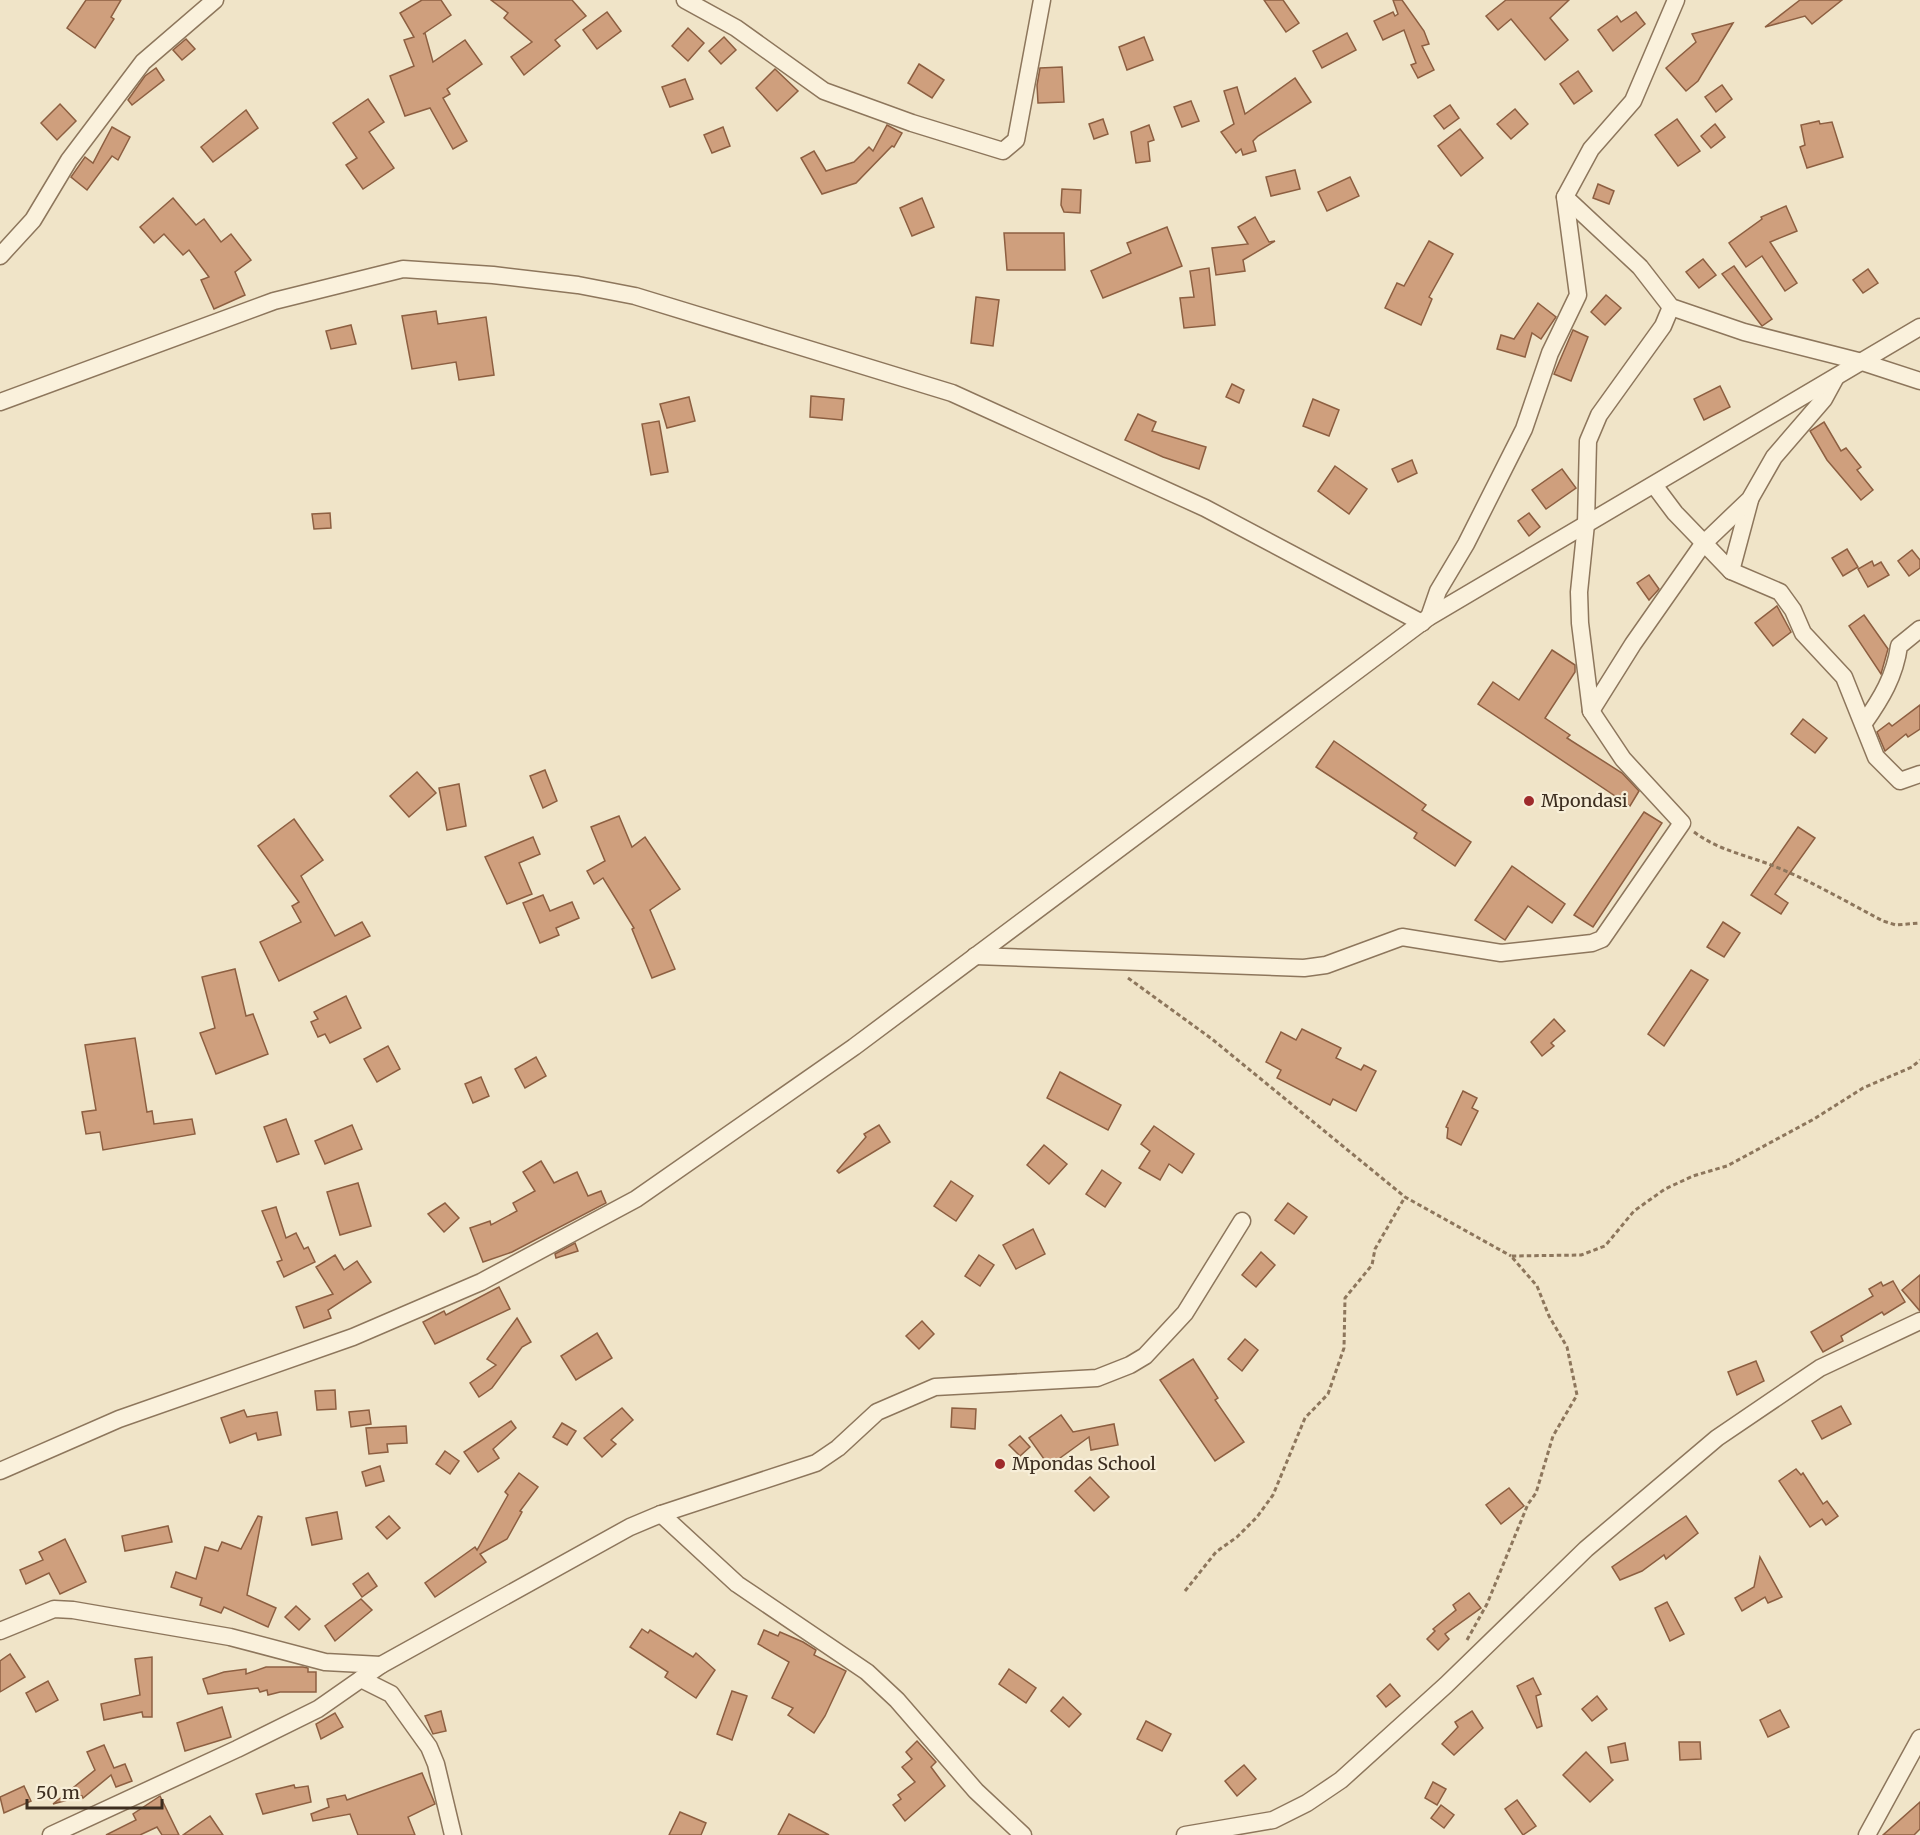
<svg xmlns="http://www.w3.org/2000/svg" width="1920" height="1835" font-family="Merriweather,serif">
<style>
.building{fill:#cf9f7d;stroke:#8d5f41;stroke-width:1.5}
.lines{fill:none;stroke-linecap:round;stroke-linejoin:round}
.street-casing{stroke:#8d765c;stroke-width:19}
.path{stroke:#8d765c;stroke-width:3;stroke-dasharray:4.5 3;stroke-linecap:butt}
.street{stroke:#faf1dc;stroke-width:16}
.poi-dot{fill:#9e2a2b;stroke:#f7eed8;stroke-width:2}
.labels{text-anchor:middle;stroke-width:4.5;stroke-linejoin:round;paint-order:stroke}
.poi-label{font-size:18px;fill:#3d2e20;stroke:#f7eed8;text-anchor:start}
</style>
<rect width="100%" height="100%" fill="#f0e4c8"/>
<!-- building -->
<g class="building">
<polygon points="86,0 121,0 111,17 114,19 95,48 67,28"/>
<polygon points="422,0 441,0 451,15 423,34 425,33 433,62 465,40 482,64 447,89 450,94 443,98 467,141 453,149 430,108 405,116 390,76 414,66 404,40 414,37 400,13"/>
<polygon points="491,0 572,0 586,16 555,40 560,46 524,75 511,57 532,42 504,18 508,13"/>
<polygon points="1264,0 1283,0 1299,23 1286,32"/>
<polygon points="1393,0 1402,0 1424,31 1429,44 1422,46 1434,70 1418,78 1411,65 1416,63 1404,30 1383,40 1374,21 1393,12 1395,16 1398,14"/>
<polygon points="1506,0 1569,0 1550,18 1568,40 1545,60 1511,19 1498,30 1486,16"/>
<polygon points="1800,0 1842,0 1812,24 1805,16 1765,27"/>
<polygon points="607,12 621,31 597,49 583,30"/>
<polygon points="1636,12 1645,24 1613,51 1598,30 1617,16 1621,22"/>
<polygon points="1733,23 1698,81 1686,91 1666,68 1696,42 1692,34"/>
<polygon points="688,28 704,43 688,61 672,46"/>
<polygon points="1347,33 1356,50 1322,68 1313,51"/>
<polygon points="724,37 736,50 721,64 709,51"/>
<polygon points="1144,37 1153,60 1127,70 1119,47"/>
<polygon points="186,39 195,49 182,60 173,50"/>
<polygon points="919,64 944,80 932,98 908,83"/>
<polygon points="1062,67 1064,102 1038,103 1037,85 1040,68"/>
<polygon points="156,68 164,80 132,105 128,100 145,76"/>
<polygon points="775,69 798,91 777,111 756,88"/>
<polygon points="1578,71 1592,91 1574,104 1560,84"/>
<polygon points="1295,78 1311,102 1258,136 1253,141 1256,151 1243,155 1241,149 1236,153 1221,132 1234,124 1224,91 1237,87 1245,114"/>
<polygon points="685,79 693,99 670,107 662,87"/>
<polygon points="1722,85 1732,99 1716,112 1705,97"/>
<polygon points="368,99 384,122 369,132 394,168 363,189 346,165 357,158 333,123"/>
<polygon points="1191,101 1199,121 1182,127 1174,107"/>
<polygon points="60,104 76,121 57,140 41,123"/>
<polygon points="1450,105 1459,118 1444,129 1434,116"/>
<polygon points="1515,109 1528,124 1511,139 1497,124"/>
<polygon points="246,110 258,128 213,162 201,147"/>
<polygon points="1103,119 1108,134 1094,139 1089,124"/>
<polygon points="1677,119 1700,151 1678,166 1655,135"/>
<polygon points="1819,121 1820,124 1832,122 1843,157 1807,168 1800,147 1805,145 1801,125"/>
<polygon points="1715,124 1725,137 1711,148 1701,136"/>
<polygon points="887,125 902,133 894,147 892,146 856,183 822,194 801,158 814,151 826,171 854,162 869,147 873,151"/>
<polygon points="1149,125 1154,140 1148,142 1150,161 1136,163 1131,132"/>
<polygon points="112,127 130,137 118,160 112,156 87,190 71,177 85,157 93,163"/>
<polygon points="723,127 730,146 712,153 704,135"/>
<polygon points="1460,129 1483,158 1461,176 1438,146"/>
<polygon points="1295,170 1300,189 1271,196 1266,177"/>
<polygon points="1350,177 1359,196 1327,211 1318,192"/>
<polygon points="1598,184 1614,191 1609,204 1593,198"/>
<polygon points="1062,189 1081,190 1080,213 1064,212 1061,205"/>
<polygon points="173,198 196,225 204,219 221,242 231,234 251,260 235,272 245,295 214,309 201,280 209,277 189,250 183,255 164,234 154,243 140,227"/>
<polygon points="922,198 934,227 912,236 900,208"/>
<polygon points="1786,206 1797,231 1770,242 1797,283 1785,291 1762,256 1746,267 1729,243 1762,219 1761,217"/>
<polygon points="1255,217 1269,242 1275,241 1243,260 1245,271 1216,275 1212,248 1248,244 1238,227"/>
<polygon points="1167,227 1182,266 1103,298 1091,271 1131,253 1127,243"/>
<polygon points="1004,233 1064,233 1065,270 1007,270"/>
<polygon points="1429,241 1453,254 1429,297 1432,299 1421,325 1385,308 1397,283 1404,286"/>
<polygon points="1703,259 1716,275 1699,288 1686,272"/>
<polygon points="1734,266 1772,319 1762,326 1722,274"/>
<polygon points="1209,268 1215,325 1184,328 1180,298 1194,297 1190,271"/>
<polygon points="1868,269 1878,283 1863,293 1853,280"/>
<polygon points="1606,295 1621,308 1605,325 1591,312"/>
<polygon points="976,297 999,300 993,346 971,343"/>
<polygon points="1538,303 1556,317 1541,339 1532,333 1525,357 1497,349 1501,335 1514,339"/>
<polygon points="436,311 438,324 486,317 494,375 459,380 456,362 412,369 402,316"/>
<polygon points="351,325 356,344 331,349 326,331"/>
<polygon points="1573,330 1588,337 1571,381 1554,374"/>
<polygon points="1232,384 1244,390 1239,403 1226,397"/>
<polygon points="1720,386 1730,407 1704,420 1694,399"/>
<polygon points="811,396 844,399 842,420 810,417"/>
<polygon points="689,397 695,421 667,428 660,404"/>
<polygon points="1313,399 1339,410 1329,436 1303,426"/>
<polygon points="1138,414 1156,422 1152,431 1206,447 1199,469 1163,457 1125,440"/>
<polygon points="659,421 668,472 651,475 642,424"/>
<polygon points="1824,422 1841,451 1846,448 1861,467 1857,470 1873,490 1861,500 1827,460 1810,431"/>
<polygon points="1412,460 1417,473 1398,482 1392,469"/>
<polygon points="1335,466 1367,489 1349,514 1318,491"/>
<polygon points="1562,469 1576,488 1546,509 1532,490"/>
<polygon points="330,513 331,528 314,529 312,514"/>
<polygon points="1529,513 1540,527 1529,536 1518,521"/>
<polygon points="1847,549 1858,567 1843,576 1832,558"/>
<polygon points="1912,550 1920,560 1920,568 1909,576 1898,561"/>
<polygon points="1872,561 1874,566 1881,562 1889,575 1868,587 1858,569"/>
<polygon points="1649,575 1659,589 1649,600 1637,583"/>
<polygon points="1777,606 1791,632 1773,646 1755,623"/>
<polygon points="1864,615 1888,649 1881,674 1849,626"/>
<polygon points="1552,650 1575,665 1575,672 1545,718 1570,735 1567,738 1622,773 1639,791 1630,806 1478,704 1493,682 1519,700"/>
<polygon points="1920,705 1920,729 1908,737 1906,734 1885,751 1877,732 1889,723 1892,726"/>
<polygon points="1803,719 1827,738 1815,753 1791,734"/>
<polygon points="1334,741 1426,805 1422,810 1471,842 1455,866 1414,838 1417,833 1316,767"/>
<polygon points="545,770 557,801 543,808 530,776"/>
<polygon points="417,772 436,793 409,817 390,796"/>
<polygon points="459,784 466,826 447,830 439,788"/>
<polygon points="1644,812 1662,823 1593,927 1574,915"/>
<polygon points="619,816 632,847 645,837 680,889 650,910 675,969 652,978 632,929 634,928 603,878 594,884 587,871 605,861 591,827"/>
<polygon points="294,819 323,860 301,876 335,936 362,922 370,936 279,981 260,942 301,922 292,906 299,902 258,846"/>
<polygon points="1798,827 1815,838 1775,894 1788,903 1781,914 1751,895"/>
<polygon points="533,837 540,854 519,863 532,894 507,904 485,857"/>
<polygon points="1512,866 1565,904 1552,923 1528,906 1505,940 1475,920"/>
<polygon points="543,895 550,911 572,902 579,918 556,928 559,935 540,943 523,903"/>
<polygon points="1723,922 1740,933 1724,957 1707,947"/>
<polygon points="235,969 246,1016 253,1014 268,1054 216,1074 200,1033 215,1028 202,977"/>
<polygon points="1691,970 1708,980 1664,1046 1648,1034"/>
<polygon points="346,996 361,1028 330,1043 325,1034 318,1037 311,1022 318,1019 314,1012"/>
<polygon points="1554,1019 1565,1031 1551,1043 1554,1046 1542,1056 1531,1042"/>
<polygon points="1302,1029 1341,1048 1336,1058 1361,1070 1364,1065 1376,1071 1356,1111 1333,1099 1330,1105 1277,1078 1281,1070 1266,1062 1281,1032 1296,1040"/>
<polygon points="135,1038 147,1112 152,1111 154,1124 192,1119 195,1134 103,1150 100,1132 86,1134 82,1112 96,1110 85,1045"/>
<polygon points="388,1046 400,1069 377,1082 364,1059"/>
<polygon points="536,1057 546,1076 525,1088 515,1069"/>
<polygon points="1060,1072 1121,1105 1108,1130 1047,1098"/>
<polygon points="481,1077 489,1096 473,1103 465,1084"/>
<polygon points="1463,1091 1477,1098 1472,1108 1478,1111 1461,1145 1447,1138 1448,1128 1446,1127"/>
<polygon points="286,1119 299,1154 277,1162 264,1127"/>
<polygon points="352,1125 362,1149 325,1164 315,1141"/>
<polygon points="879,1125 890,1142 839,1173 837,1171 866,1137 864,1134"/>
<polygon points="1154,1126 1194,1154 1182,1173 1169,1164 1160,1180 1139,1168 1150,1151 1141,1144"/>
<polygon points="1044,1145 1067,1164 1049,1184 1027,1165"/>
<polygon points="541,1161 554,1183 577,1172 588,1196 601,1191 606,1203 512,1252 483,1262 470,1228 490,1221 491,1225 517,1211 513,1203 535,1191 523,1172"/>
<polygon points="1102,1170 1121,1183 1105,1207 1086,1194"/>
<polygon points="951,1181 973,1196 956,1221 934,1206"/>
<polygon points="358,1183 371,1226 340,1235 327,1192"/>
<polygon points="445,1203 459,1218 444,1232 428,1214"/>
<polygon points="1288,1203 1307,1217 1294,1234 1275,1220"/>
<polygon points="276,1207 286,1238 296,1233 304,1249 308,1247 315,1262 284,1277 277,1262 282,1260 262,1211"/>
<polygon points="1033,1229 1045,1254 1016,1269 1003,1245"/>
<polygon points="575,1243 578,1251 556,1258 555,1254"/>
<polygon points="1261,1252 1275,1265 1256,1287 1242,1275"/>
<polygon points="335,1255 344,1270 357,1261 371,1282 328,1310 331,1318 304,1328 296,1307 333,1294 316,1267"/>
<polygon points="979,1255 994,1265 980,1286 965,1276"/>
<polygon points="1920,1275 1920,1311 1902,1290"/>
<polygon points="1893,1281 1905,1302 1884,1315 1882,1312 1841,1336 1843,1341 1823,1352 1811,1332 1873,1296 1869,1289 1881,1282 1883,1286"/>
<polygon points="499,1287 510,1309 435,1344 423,1322 444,1311 446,1315"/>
<polygon points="517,1318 531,1342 522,1347 492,1388 479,1397 470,1383 496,1365 487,1359"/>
<polygon points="922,1321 934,1334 919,1349 906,1336"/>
<polygon points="597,1333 612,1358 576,1380 561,1356"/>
<polygon points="1245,1339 1258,1350 1242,1371 1228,1359"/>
<polygon points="1193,1359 1218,1398 1215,1400 1244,1442 1215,1461 1160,1380"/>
<polygon points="1756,1361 1764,1381 1737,1395 1728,1372"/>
<polygon points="335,1390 336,1409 317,1410 315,1391"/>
<polygon points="1841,1406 1851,1424 1822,1439 1812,1421"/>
<polygon points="622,1408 633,1420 611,1440 616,1444 602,1457 584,1438"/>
<polygon points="952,1408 976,1409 975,1429 951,1427"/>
<polygon points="244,1410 247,1417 277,1412 281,1435 258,1440 256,1433 230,1443 221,1418"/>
<polygon points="369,1410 371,1424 351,1427 349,1412"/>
<polygon points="1061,1415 1073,1432 1114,1424 1118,1445 1091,1450 1089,1437 1049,1466 1029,1438"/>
<polygon points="511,1421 516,1428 493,1449 499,1458 478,1472 464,1452"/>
<polygon points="562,1423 576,1431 567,1445 553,1437"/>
<polygon points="406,1426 407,1443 387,1444 388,1452 369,1454 366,1428"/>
<polygon points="1020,1436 1030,1447 1020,1456 1009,1445"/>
<polygon points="445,1451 459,1461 450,1474 436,1464"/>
<polygon points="380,1466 384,1481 366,1486 362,1472"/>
<polygon points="1796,1469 1801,1475 1803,1473 1823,1504 1827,1501 1838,1516 1826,1525 1822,1519 1810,1527 1779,1481"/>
<polygon points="519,1473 538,1487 520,1511 522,1512 507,1539 480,1554 486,1562 435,1597 425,1583 475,1547 477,1550 508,1495 505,1492"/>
<polygon points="1090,1477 1109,1497 1094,1511 1075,1491"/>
<polygon points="1509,1488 1524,1506 1501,1524 1486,1505"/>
<polygon points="337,1512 342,1539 312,1545 306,1518"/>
<polygon points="258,1516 262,1517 247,1595 276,1608 268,1627 224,1607 221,1613 200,1605 202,1598 171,1587 176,1572 196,1579 205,1547 218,1551 222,1542 241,1549"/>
<polygon points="389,1516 400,1528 387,1539 376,1527"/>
<polygon points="1686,1516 1698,1533 1666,1559 1664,1555 1642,1571 1620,1580 1612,1567"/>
<polygon points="168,1526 172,1542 125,1551 122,1536"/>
<polygon points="65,1539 86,1582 60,1594 49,1573 26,1584 20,1570 43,1560 39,1552"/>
<polygon points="1760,1557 1782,1597 1768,1603 1765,1597 1742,1611 1735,1598 1754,1587"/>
<polygon points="368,1573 377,1586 362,1597 353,1584"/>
<polygon points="1469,1593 1481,1608 1445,1634 1449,1639 1438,1650 1427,1639 1435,1631 1433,1629 1456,1610 1453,1605"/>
<polygon points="361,1599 372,1610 335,1641 325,1626"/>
<polygon points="1667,1602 1684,1634 1670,1641 1655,1608"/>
<polygon points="296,1606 310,1619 299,1630 285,1617"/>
<polygon points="642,1629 648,1633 650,1630 693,1657 696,1653 715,1670 696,1698 665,1677 668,1672 630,1647"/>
<polygon points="764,1630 778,1636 780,1632 803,1642 816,1650 814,1655 846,1671 825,1716 814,1733 788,1715 793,1708 772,1698 789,1662 758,1644"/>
<polygon points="10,1654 25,1677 0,1692 0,1661"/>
<polygon points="152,1657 152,1717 143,1717 142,1712 104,1720 101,1704 140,1695 135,1659"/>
<polygon points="266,1667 303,1667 308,1668 308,1672 316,1672 316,1692 280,1692 268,1695 267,1690 260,1692 258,1688 208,1694 203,1679 224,1672 246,1669 246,1674"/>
<polygon points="1009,1669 1036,1688 1026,1703 999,1684"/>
<polygon points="1533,1678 1541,1694 1536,1696 1542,1726 1537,1728 1517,1686"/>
<polygon points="48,1681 58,1700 36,1712 26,1693"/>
<polygon points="1390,1684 1400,1696 1386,1707 1377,1696"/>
<polygon points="732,1691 747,1696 732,1740 717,1734"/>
<polygon points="1597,1696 1607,1709 1592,1721 1582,1709"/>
<polygon points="1063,1697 1081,1714 1069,1727 1051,1711"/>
<polygon points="222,1707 231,1737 185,1751 177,1723"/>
<polygon points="1780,1710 1789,1727 1768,1737 1760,1720"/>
<polygon points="441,1711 446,1731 433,1734 425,1716"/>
<polygon points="1472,1711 1483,1728 1454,1755 1442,1744 1458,1727 1455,1722"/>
<polygon points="335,1713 343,1727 321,1739 316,1724"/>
<polygon points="1146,1721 1171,1734 1162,1751 1137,1739"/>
<polygon points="917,1741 936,1762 931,1767 945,1786 905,1821 893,1805 901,1799 898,1795 915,1782 902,1767 912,1759 906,1752"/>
<polygon points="1679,1742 1700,1742 1701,1759 1680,1760"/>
<polygon points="1625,1743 1628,1760 1611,1763 1608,1747"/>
<polygon points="104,1745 114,1768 125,1764 132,1781 116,1787 111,1775 83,1798 82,1796 53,1804 95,1770 87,1752"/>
<polygon points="1586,1752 1613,1780 1590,1802 1563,1775"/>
<polygon points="1244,1765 1256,1779 1237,1796 1225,1781"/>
<polygon points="422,1773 435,1804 408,1817 415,1835 358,1835 350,1814 313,1821 311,1814 329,1807 327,1799 345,1795 347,1800"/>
<polygon points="1433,1782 1446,1789 1437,1805 1425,1798"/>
<polygon points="294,1785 295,1788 308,1786 311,1802 263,1814 256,1794"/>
<polygon points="24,1786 31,1801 4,1813 0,1797"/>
<polygon points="160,1796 179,1835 162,1835 157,1827 140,1835 106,1835 136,1820 133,1814"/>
<polygon points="1517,1800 1536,1826 1523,1835 1505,1809"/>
<polygon points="1920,1802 1920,1829 1914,1835 1883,1835"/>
<polygon points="1441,1805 1454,1815 1444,1828 1431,1818"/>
<polygon points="680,1812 706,1823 701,1835 669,1835"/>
<polygon points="789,1814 829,1835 778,1835"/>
<polygon points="210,1816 223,1835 183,1835"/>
</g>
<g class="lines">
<defs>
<g id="street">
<polyline points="685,0 736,28 824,91 912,123 1003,151 1016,140 1042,0"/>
<polyline points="1565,197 1640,267 1671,307 1744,332 1862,362 1920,381"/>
<polyline points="0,256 33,220 69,160 143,62 215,0"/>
<polyline points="0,402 274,301 403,269 493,275 578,285 635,296 952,393 1205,508 1422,623"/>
<polyline points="1654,485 1675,513 1731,571 1780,592 1793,610 1803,633 1844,677 1876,757 1900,781 1920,774"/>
<polyline points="1731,571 1750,500"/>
<polyline points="1429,617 1438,591 1466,544 1524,429 1550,353 1578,295 1565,197 1591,149 1633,101 1676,0"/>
<polyline points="1591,711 1633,644 1703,544 1750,499 1774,457 1824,399 1836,377"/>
<path d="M1864,723C1881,699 1895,676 1899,646L1920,629"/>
<polyline points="975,956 1304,968 1326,965 1402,937 1501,953 1592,943 1602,939 1682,823 1623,759 1591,711 1580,623 1579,592 1586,524 1588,441 1599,415 1663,326 1671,307"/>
<polyline points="0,1471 119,1419 353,1337 481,1282 636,1199 854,1047 1429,617 1920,327"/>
<polyline points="661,1514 737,1584 867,1672 897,1700 976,1791 1023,1835"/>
<polyline points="0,1631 54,1609 73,1610 230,1637 325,1662 381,1665"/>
<polyline points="361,1679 391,1694 429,1747 436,1764 453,1835"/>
<polyline points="51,1835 237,1749 318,1709 381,1665 630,1527 661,1514 816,1463 838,1448 877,1412 935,1387 1097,1378 1130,1365 1145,1356 1185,1313 1242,1221"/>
<polyline points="1185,1835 1273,1820 1307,1803 1341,1780 1446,1685 1586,1549 1717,1438 1820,1368 1920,1321"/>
<polyline points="1867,1835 1920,1738"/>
</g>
</defs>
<!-- street casing -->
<use href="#street" class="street-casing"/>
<!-- path -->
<g class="path">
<path d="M1694,832C1717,849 1741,854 1766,863C1806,878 1845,901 1883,921L1896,925L1920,923"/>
<polyline points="1128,978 1212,1039 1405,1197 1511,1256"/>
<polyline points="1185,1591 1216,1552 1237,1537 1257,1517 1273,1495 1305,1418 1328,1394 1344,1348 1345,1298 1372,1265 1375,1249 1405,1197"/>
<polyline points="1467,1640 1487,1604 1528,1504 1536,1493 1553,1436 1577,1395 1567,1347 1549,1316 1537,1286 1511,1256 1581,1255 1605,1246 1634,1211 1665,1189 1693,1176 1727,1166 1814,1119 1863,1088 1912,1067 1920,1060"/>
</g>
<!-- street -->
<use href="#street" class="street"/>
</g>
<!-- markers -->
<g class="poi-dot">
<circle cx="1529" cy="801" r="6"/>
<circle cx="1000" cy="1464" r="6"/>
</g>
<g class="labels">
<!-- poi labels -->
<g class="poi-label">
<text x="1541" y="807">Mpondasi</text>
<text x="1012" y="1470">Mpondas School</text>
</g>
</g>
<!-- scale -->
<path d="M27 1799v9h135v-9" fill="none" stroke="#3d2e20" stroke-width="3"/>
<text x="36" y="1799" font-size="18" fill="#3d2e20" stroke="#f7eed8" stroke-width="4.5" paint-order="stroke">50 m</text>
</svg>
